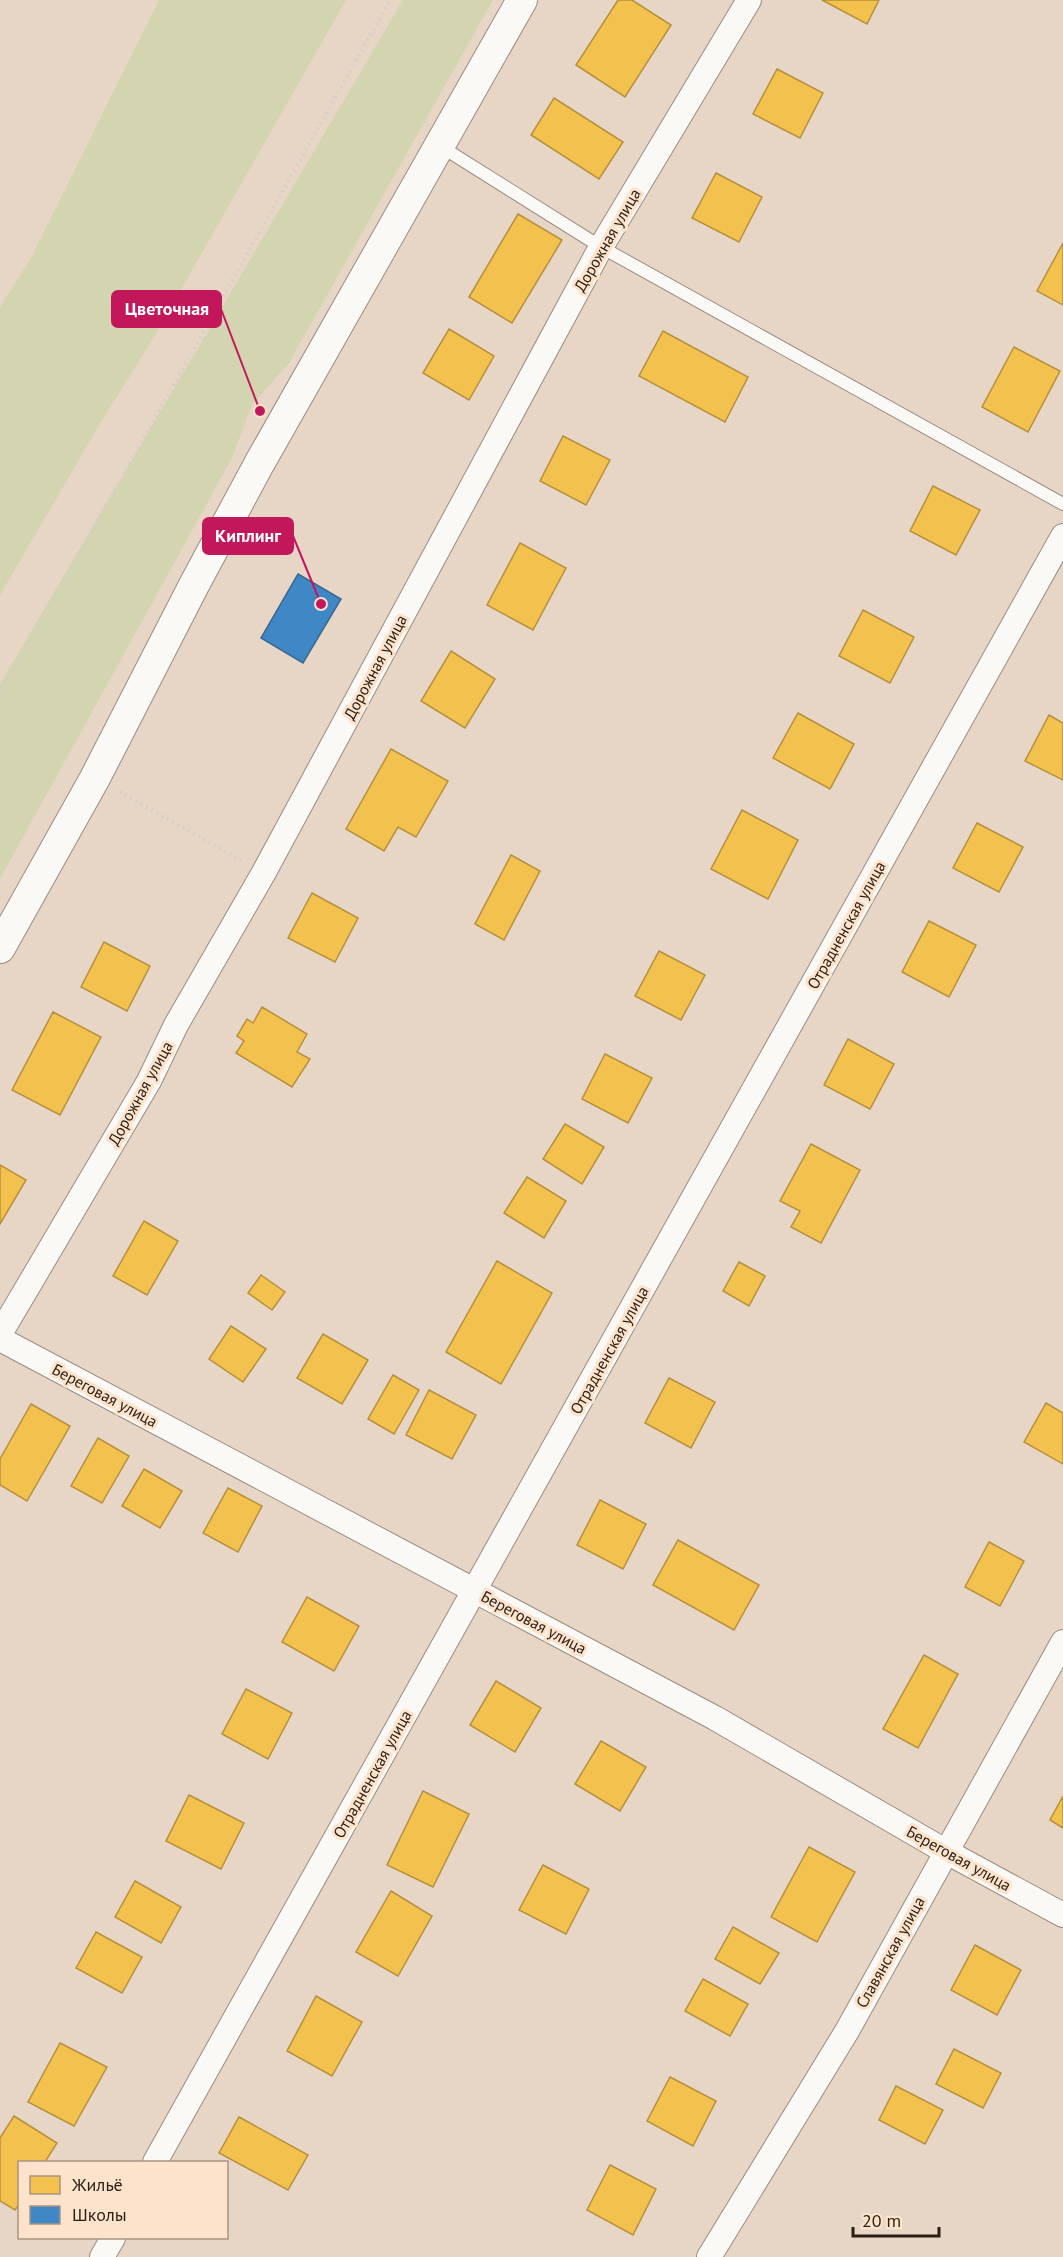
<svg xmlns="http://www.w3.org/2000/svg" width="1063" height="2257" font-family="'PT Sans',sans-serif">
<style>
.green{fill:#d3d5b0}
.homes{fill:#f2c14e;stroke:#b6903d;stroke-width:1.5}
.schools{fill:#3f88c5;stroke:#396890;stroke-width:1.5}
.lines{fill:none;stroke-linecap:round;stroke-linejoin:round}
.service-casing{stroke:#998d81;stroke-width:14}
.minor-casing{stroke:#998d81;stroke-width:26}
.tertiary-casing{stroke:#998d81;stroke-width:32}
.path{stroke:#d3cec9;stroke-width:4;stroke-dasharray:1.5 4.5;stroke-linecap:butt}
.service{stroke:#fbf9f6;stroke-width:12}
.minor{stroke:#fbf9f6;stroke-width:24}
.tertiary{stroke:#fbf9f6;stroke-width:30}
.labels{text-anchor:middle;stroke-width:6;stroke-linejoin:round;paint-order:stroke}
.street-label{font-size:16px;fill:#2b1f15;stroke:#fde3cc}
.leader{fill:none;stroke:#c2185b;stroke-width:2}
.callout-dot{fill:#c2185b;stroke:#fde3cc;stroke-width:2}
.callout{fill:#c2185b;stroke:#c2185b;stroke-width:2}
.callout-label{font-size:18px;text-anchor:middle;font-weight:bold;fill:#fff}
</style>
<rect width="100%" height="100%" fill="#e7d6c6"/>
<!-- green -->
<g class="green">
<polygon points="159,0 346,0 153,339 101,422 0,595 0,307 31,258"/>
<polygon points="403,0 493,0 289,363 252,405 232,458 0,879 0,684"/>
</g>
<!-- homes -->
<g class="homes">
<polygon points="618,0 632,0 671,25 625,97 576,65"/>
<polygon points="822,0 879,0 867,24"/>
<polygon points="777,69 823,93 800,138 753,114"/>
<polygon points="554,98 623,142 599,179 531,135"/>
<polygon points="716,173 762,197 739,242 692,218"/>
<polygon points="518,214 562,240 512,323 469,297"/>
<polygon points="1063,243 1063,305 1037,291"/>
<polygon points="449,329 494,356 469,400 423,373"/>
<polygon points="663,331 748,377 725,422 639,376"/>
<polygon points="1014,347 1060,371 1028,432 982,407"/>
<polygon points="563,436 610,460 586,505 540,481"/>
<polygon points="933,486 980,510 956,555 910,531"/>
<polygon points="520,543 566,568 533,630 487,605"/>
<polygon points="863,610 914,637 890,683 839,656"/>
<polygon points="451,651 495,679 465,728 421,701"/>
<polygon points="798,713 854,744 830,789 773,758"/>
<polygon points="1049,715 1063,723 1063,780 1025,761"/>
<polygon points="391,749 448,781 416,837 398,827 384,851 346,829"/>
<polygon points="742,810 798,840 768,899 711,869"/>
<polygon points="977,823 1023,847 999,892 953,868"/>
<polygon points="511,855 540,871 504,940 475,924"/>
<polygon points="312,893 358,918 335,962 288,938"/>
<polygon points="929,921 976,945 949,997 902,972"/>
<polygon points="104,942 150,966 127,1011 81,987"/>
<polygon points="659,951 705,975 681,1020 635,996"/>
<polygon points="262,1007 307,1034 297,1052 310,1059 292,1087 236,1053 244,1041 237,1036 247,1019 253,1023"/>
<polygon points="53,1012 101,1037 60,1115 12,1090"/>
<polygon points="848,1039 894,1064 870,1109 824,1085"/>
<polygon points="605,1054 652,1078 628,1123 582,1099"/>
<polygon points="565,1124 604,1147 582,1184 543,1159"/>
<polygon points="811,1144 860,1170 821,1243 791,1227 800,1211 780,1201"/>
<polygon points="0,1165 26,1180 0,1224"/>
<polygon points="527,1177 566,1201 544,1238 504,1213"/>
<polygon points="144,1221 178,1241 147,1295 113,1276"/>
<polygon points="497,1261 552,1293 501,1384 446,1352"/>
<polygon points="739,1262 765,1276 749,1306 723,1291"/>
<polygon points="261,1275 285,1292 272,1310 248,1293"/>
<polygon points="231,1326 266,1349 243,1382 209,1359"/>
<polygon points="323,1334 368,1360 342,1404 297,1378"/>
<polygon points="393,1375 419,1390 394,1434 368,1419"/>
<polygon points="669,1378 715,1402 691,1448 645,1423"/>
<polygon points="429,1390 476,1415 452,1459 406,1435"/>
<polygon points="1046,1403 1063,1413 1063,1464 1024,1442"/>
<polygon points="31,1404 70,1426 27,1501 0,1485 0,1459"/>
<polygon points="98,1438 129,1456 102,1503 71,1486"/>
<polygon points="144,1469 182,1491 160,1528 122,1506"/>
<polygon points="228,1488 262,1506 238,1552 203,1533"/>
<polygon points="600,1500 646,1524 623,1569 577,1545"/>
<polygon points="678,1540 759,1585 734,1630 653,1585"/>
<polygon points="989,1542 1024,1561 1000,1606 965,1587"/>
<polygon points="307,1597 359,1626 334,1671 282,1642"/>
<polygon points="924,1655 958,1674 918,1748 883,1729"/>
<polygon points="496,1681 541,1708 515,1752 470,1725"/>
<polygon points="246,1689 292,1713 268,1759 222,1734"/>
<polygon points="601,1741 646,1767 620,1811 575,1784"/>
<polygon points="423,1791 469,1814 433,1887 387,1865"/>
<polygon points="189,1795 244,1823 221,1869 166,1841"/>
<polygon points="1063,1796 1063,1828 1050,1820"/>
<polygon points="809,1847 855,1872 817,1942 771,1917"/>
<polygon points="543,1865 589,1889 566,1934 519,1910"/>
<polygon points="135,1881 181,1907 161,1943 115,1917"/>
<polygon points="391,1891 432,1916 398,1976 356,1952"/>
<polygon points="733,1927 779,1953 760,1984 715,1959"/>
<polygon points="96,1932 142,1957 122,1993 76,1968"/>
<polygon points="975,1945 1021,1970 997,2015 951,1990"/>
<polygon points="703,1979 748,2004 730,2036 685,2011"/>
<polygon points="316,1996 362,2022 332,2076 287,2051"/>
<polygon points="60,2043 107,2067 74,2126 28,2102"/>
<polygon points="954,2049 1001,2073 983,2108 936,2084"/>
<polygon points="670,2077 716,2101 693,2146 647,2121"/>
<polygon points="896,2086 943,2110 925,2144 879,2120"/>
<polygon points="14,2116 57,2143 45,2162 20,2162 20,2203 15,2210 0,2201 0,2138"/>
<polygon points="239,2117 308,2155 288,2190 219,2153"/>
<polygon points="610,2165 656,2189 633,2235 587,2210"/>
</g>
<!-- schools -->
<polygon class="schools" points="298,574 341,599 303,663 261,638"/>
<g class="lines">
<defs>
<polyline id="service" points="440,146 601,247 1063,504"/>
<g id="minor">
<polyline points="0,1334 149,1081 176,1025 263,874 601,247 749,0"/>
<polyline points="0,1339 715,1718 945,1851 1063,1915"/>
<polyline points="155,2162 1063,536"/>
<polyline points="102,2257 113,2238"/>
<polyline points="709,2257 847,2031 1063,1642"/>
</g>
<polyline id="tertiary" points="0,948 95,778 194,585 259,464 522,0"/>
</defs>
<!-- service casing -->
<use href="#service" class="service-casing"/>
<!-- minor casing -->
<use href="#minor" class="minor-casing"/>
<!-- tertiary casing -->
<use href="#tertiary" class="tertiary-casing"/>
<!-- path -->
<g class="path">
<polyline points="0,694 390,0"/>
<polyline points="120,792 242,861"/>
</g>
<!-- service -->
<use href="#service" class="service"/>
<!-- minor -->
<use href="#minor" class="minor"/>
<!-- tertiary -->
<use href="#tertiary" class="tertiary"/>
</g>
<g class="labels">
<!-- street labels -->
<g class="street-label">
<text transform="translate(607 240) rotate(-60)" y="6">Дорожная улица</text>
<text transform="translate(375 667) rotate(-62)" y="6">Дорожная улица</text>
<text transform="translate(846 925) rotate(-61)" y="6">Отрадненская улица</text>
<text transform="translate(140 1093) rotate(-61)" y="6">Дорожная улица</text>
<text transform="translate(609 1350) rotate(-61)" y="6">Отрадненская улица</text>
<text transform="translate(105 1395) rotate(28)" y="6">Береговая улица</text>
<text transform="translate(534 1622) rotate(28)" y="6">Береговая улица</text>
<text transform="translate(372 1774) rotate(-61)" y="6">Отрадненская улица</text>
<text transform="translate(959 1858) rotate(29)" y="6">Береговая улица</text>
<text transform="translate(890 1952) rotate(-61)" y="6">Славянская улица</text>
</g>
</g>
<!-- callouts -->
<path class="leader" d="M260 411L221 309M321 604L293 536"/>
<g class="callout-dot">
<circle cx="260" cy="411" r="6"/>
<circle cx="321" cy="604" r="6"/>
</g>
<g class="callout">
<rect x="112" y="291" width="109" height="36" rx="6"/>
<rect x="203" y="518" width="90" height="36" rx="6"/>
</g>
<g class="callout-label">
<text x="167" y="315">Цветочная</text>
<text x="248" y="542">Киплинг</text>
</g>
<!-- legend -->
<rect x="18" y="2161" width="210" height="78" fill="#fde3cc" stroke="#a99583" stroke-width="1.5"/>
<rect x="30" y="2176" width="30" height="18" fill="#f2c14e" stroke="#a99583" stroke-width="1.5"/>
<text x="72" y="2191" font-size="18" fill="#2b1f15">Жильё</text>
<rect x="30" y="2206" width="30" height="18" fill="#3f88c5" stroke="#a99583" stroke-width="1.5"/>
<text x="72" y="2221" font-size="18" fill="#2b1f15">Школы</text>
<!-- scale -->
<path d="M853 2227v9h86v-9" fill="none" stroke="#2b1f15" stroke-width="3"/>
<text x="862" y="2227" font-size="18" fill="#2b1f15" stroke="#fde3cc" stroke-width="4.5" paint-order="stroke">20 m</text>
</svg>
